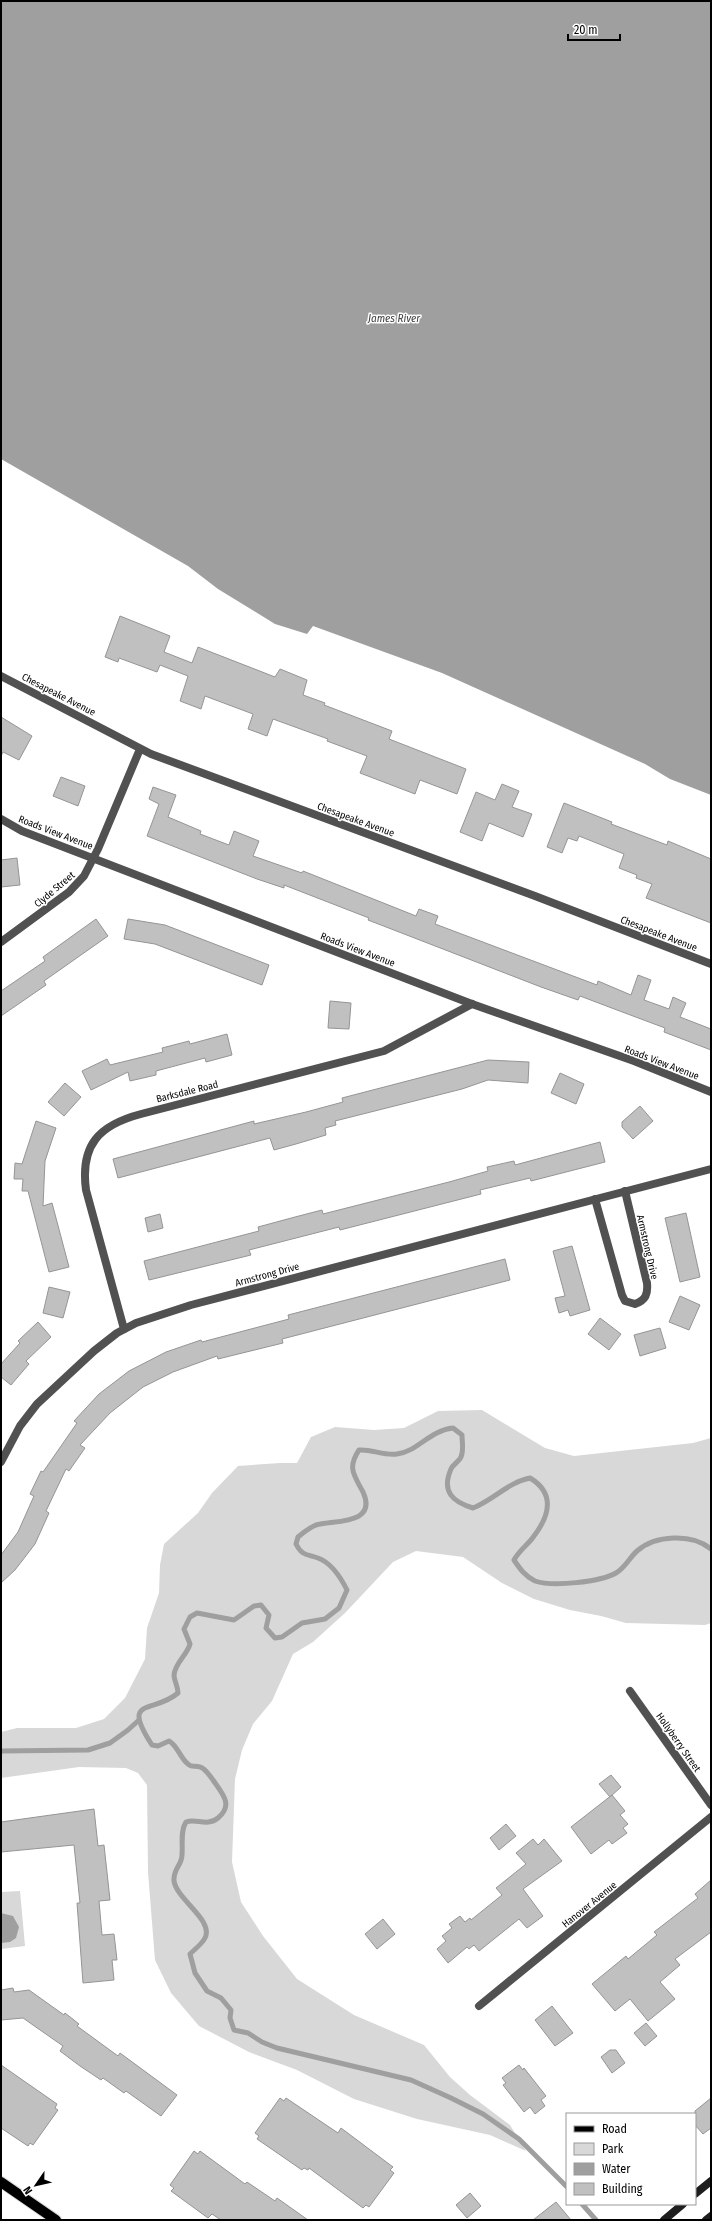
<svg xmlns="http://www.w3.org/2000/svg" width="712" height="2221" font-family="'Fira Sans Condensed',sans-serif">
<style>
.green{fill:#d8d8d8}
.water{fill:#9f9f9f}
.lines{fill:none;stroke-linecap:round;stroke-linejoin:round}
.stream{stroke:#9f9f9f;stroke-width:5}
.building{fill:#c0c0c0;stroke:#959595}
.primary-casing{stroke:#dbdbdb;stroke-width:12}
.minor{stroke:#515151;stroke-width:8}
.secondary{stroke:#1e1e1e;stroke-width:8}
.primary{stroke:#000;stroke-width:10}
.labels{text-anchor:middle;stroke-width:3;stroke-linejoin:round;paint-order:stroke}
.street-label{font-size:10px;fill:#000;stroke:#fff}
.water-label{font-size:11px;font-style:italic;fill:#404040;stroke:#fff}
</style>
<rect width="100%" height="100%" fill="#fff"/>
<!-- green -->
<g class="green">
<polygon points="482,1410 545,1448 574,1456 693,1443 711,1438 711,1623 705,1625 626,1623 601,1616 570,1610 534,1599 502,1583 463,1557 416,1551 393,1562 345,1613 313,1642 293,1654 272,1701 253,1724 242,1750 235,1779 232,1862 241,1902 263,1936 297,1979 354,2015 424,2045 450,2077 470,2095 510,2125 526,2151 490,2135 417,2119 354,2099 297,2070 249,2052 199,2026 171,1993 155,1960 148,1872 147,1785 138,1773 126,1768 79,1767 1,1778 1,1732 17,1728 76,1728 104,1719 125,1698 145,1659 147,1628 159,1593 160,1565 164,1544 198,1513 212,1493 238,1466 280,1463 297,1463 311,1437 335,1427 374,1430 404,1428 438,1411"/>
<polygon points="20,1891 25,1946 1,1949 1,1892"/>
</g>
<!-- water -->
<g class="water">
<polygon points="1,1 711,1 711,795 670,779 645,764 442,673 313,626 307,634 275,624 218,589 188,566 1,459"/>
<polygon points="1,1913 13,1916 19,1927 16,1938 10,1942 1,1943"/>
</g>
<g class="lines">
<!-- stream -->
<g class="stream">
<polyline points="1,1751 88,1750 110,1743 128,1730 139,1720"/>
<path d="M567,2187L519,2139L483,2114L451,2098L411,2080L277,2048L262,2042L248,2033L234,2030L230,2018L231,2010L221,1998L207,1991L195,1973L190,1954C195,1949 202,1944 205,1938C214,1920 177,1900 174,1881C173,1869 182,1865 182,1855C183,1845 180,1831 186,1822C196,1818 207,1827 218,1818C234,1805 222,1793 213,1780C209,1775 205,1768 200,1767C195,1765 192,1768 188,1764C180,1758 178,1746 169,1741L158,1746L152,1745C120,1696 154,1714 178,1693C178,1686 174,1681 174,1675C175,1663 187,1655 190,1644L184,1629L190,1617L197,1613L234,1620L254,1606L261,1605L269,1615L266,1628L275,1638L282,1637L302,1623L325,1619L339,1608L347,1590C341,1578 332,1563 318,1558C307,1554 302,1556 296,1544L298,1537C304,1532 309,1528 316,1525C334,1520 378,1525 363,1492C354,1475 347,1468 359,1450C372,1449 384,1456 397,1454C417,1452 430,1430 453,1428L462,1435C462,1443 464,1450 461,1457C459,1462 453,1464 451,1469C441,1492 453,1502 473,1508C493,1500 509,1482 530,1478C555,1493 550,1515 534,1536C528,1545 520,1549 514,1560C520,1569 525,1576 535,1581C553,1587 600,1582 616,1573C625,1568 630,1557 637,1551C655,1535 692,1533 711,1549"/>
<polyline points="582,2204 596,2220"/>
</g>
</g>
<!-- building -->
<g class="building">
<polygon points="120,616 170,636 164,652 192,663 198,647 275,677 280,669 307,680 303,695 325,703 324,705 392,731 389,739 466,769 457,794 420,780 415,794 360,773 367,756 327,741 328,739 273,719 267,736 248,729 253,714 205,696 201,709 180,701 188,676 160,665 157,672 119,658 118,662 105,657"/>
<polygon points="1,717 32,736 19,760 3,752 1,756"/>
<polygon points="61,777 85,786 78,806 53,796"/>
<polygon points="502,784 519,791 512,807 532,814 523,837 489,823 482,841 460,832 476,792 495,800"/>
<polygon points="153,787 176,795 168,817 201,831 200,834 229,845 234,831 259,841 253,856 302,873 303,871 416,916 419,909 438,916 435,924 597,985 598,981 631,995 638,975 651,980 644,1000 669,1009 673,997 686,1003 680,1017 711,1029 711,1050 664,1032 665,1028 617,1010 580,996 578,1000 541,987 368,920 369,918 284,885 284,888 257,879 147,836 159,804 149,799"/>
<polygon points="564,803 612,822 611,824 667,845 668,841 711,859 711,923 646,898 652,884 636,878 637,875 619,868 624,854 579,836 577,841 568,838 562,853 547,847"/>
<polygon points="17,858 20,885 1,887 1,860"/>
<polygon points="96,919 108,936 44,981 46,985 1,1016 1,991 45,961 43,957"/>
<polygon points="128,919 165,925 269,965 262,985 155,944 124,939"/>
<polygon points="330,1001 351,1003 349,1029 328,1028"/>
<polygon points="227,1034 232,1055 206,1062 205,1058 156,1071 156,1075 130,1081 128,1072 91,1090 82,1071 107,1059 110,1065 163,1052 162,1048 189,1041 190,1044"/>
<polygon points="488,1060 529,1062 528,1083 488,1080 462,1089 335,1121 336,1125 325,1128 326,1135 296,1144 274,1150 270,1138 118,1178 113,1159 254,1121 254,1124 306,1112 343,1102 342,1098"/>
<polygon points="560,1073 584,1084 576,1104 551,1093"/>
<polygon points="65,1083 81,1097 64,1116 48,1102"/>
<polygon points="640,1106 653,1121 633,1139 622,1127 622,1122"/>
<polygon points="36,1121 56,1128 45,1161 43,1206 52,1203 69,1267 49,1272 28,1191 22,1191 23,1179 14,1179 15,1163 22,1164"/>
<polygon points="600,1142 605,1162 531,1181 530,1178 480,1190 481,1194 340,1230 339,1227 249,1250 251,1255 149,1280 144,1261 259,1231 258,1227 295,1217 322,1210 323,1214 449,1182 488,1171 487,1167 514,1161 515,1165"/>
<polygon points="686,1213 700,1277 680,1282 665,1218"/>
<polygon points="160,1214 163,1228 148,1232 145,1218"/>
<polygon points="572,1246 590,1310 570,1316 568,1310 559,1313 555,1298 565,1296 553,1251"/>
<polygon points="505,1259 510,1280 282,1339 283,1343 218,1359 217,1356 173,1372 143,1387 110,1413 80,1445 85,1448 69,1471 66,1469 46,1511 49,1513 35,1544 15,1570 1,1583 1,1555 18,1532 34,1496 30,1494 41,1471 43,1472 77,1423 74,1421 99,1394 129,1371 166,1352 201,1340 202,1342 251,1329 289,1319 288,1315"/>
<polygon points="49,1287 70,1292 63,1318 43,1313"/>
<polygon points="680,1296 700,1305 689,1330 669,1322"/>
<polygon points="600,1318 621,1334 609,1350 588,1334"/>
<polygon points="38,1322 51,1337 26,1361 29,1364 11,1385 1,1377 1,1364 20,1343 18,1341"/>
<polygon points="660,1328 666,1348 640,1356 634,1335"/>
<polygon points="611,1775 621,1787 610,1797 599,1784"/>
<polygon points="612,1795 625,1811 620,1815 628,1824 623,1828 627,1833 612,1844 609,1840 591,1854 571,1827"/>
<polygon points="94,1809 98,1846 104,1845 110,1900 99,1901 102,1935 114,1934 117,1960 112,1960 114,1980 83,1983 77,1903 80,1903 74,1845 1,1852 1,1822"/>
<polygon points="506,1824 516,1836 499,1850 490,1838"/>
<polygon points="533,1839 538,1845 544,1839 562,1861 523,1889 543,1916 527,1928 519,1919 479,1951 474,1945 469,1949 467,1947 448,1963 437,1949 446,1941 442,1936 452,1928 449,1924 460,1916 465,1922 470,1918 471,1920 502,1895 496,1888 526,1864 516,1853"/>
<polygon points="711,1880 711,1932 675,1959 680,1965 660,1982 675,1999 648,2021 630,1999 615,2011 592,1984 626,1956 628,1959 657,1935 654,1932 698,1898 695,1894"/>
<polygon points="383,1919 395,1934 377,1949 365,1934"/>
<polygon points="13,1988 14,1992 29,1990 64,2015 65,2013 79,2024 77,2026 118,2056 120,2053 177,2095 161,2116 126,2091 124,2093 103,2078 101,2080 80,2066 60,2051 63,2046 23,2018 1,2020 1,1990"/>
<polygon points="552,2006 573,2033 555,2046 535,2020"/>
<polygon points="646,2023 657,2036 645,2046 634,2033"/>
<polygon points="610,2050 616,2050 625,2063 612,2073 601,2057"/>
<polygon points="1,2065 57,2104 55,2108 58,2110 33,2145 30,2143 28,2146 1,2128"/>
<polygon points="519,2065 523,2070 524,2068 546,2096 541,2100 545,2106 535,2114 530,2107 524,2112 503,2085 506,2083 502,2078"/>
<polygon points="280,2098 284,2101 286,2098 338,2133 341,2128 393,2167 390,2170 394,2173 369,2207 366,2205 363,2208 309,2168 308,2170 304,2168 302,2170 257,2139 259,2136 255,2133"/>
<polygon points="711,2098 711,2128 703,2134 695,2125 695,2111"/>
<polygon points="194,2151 198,2154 200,2151 245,2184 247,2182 275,2201 277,2198 308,2220 221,2220 212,2214 208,2218 171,2191 174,2188 170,2185"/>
<polygon points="470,2193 481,2206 467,2218 456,2205"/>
<polygon points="556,2202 571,2220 533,2220"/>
</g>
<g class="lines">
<defs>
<polyline id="primary" points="1,2182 56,2220"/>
</defs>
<!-- primary casing -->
<use href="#primary" class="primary-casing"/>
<!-- minor -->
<g class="minor">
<polyline points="1,676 151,754 535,896 711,964"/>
<polyline points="1,819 22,831 472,1004 634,1061 711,1092"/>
<polyline points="1,942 69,892 84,876 98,849 140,749"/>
<path d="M595,1199L622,1295L625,1301L635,1304C646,1300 648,1294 647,1283L625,1191"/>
<path d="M124,1329L86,1190C80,1145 99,1125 141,1114L384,1051L472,1004"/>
<polyline points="1,1462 20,1426 37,1404 94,1351 117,1333 136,1323 191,1305 711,1169"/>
<polyline points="630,1691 711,1805"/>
<polyline points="479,2006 711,1817"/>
</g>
<!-- secondary -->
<g class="secondary">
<polyline points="695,2194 711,2181"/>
<polyline points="664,2220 683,2204"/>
<polyline points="706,2220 711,2216"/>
</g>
<!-- primary -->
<use href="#primary" class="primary"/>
</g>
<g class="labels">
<!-- street labels -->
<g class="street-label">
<text transform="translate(59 694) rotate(27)" y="4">Chesapeake Avenue</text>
<text transform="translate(356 819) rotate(20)" y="4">Chesapeake Avenue</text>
<text transform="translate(56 832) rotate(21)" y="4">Roads View Avenue</text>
<text transform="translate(54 889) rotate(-40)" y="4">Clyde Street</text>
<text transform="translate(659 933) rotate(21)" y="4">Chesapeake Avenue</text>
<text transform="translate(358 949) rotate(21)" y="4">Roads View Avenue</text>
<text transform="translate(662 1062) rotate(21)" y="4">Roads View Avenue</text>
<text transform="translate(187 1091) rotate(-14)" y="4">Barksdale Road</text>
<text transform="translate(648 1247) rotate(77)" y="4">Armstrong Drive</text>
<text transform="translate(267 1274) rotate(-15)" y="4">Armstrong Drive</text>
<text transform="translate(679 1742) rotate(55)" y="4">Hollyberry Street</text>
<text transform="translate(589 1904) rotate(-39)" y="4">Hanover Avenue</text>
</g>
<!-- water labels -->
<g class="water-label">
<text x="394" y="322">James River</text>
</g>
</g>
<!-- border -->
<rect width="712" height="2221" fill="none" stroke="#000000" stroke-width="4"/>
<!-- legend -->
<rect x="566" y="2113" width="130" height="92" fill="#ffffff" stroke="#999999"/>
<rect x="574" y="2126" width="20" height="6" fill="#000000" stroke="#999999"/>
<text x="602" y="2133" font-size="12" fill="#000000">Road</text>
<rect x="574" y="2143" width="20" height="12" fill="#d8d8d8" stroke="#999999"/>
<text x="602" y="2153" font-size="12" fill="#000000">Park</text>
<rect x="574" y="2163" width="20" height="12" fill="#9f9f9f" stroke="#999999"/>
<text x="602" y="2173" font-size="12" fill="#000000">Water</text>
<rect x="574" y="2183" width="20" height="12" fill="#c0c0c0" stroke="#999999"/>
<text x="602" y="2193" font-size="12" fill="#000000">Building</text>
<!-- north arrow -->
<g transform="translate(36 2185) rotate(236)" stroke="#ffffff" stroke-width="3" paint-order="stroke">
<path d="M0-3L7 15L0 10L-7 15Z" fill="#000000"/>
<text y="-6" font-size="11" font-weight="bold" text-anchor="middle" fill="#000000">N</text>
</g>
<!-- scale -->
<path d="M568 34v6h52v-6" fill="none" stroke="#000000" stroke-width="2"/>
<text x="574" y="34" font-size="12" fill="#000000" stroke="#ffffff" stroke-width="3" paint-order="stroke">20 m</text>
</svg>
